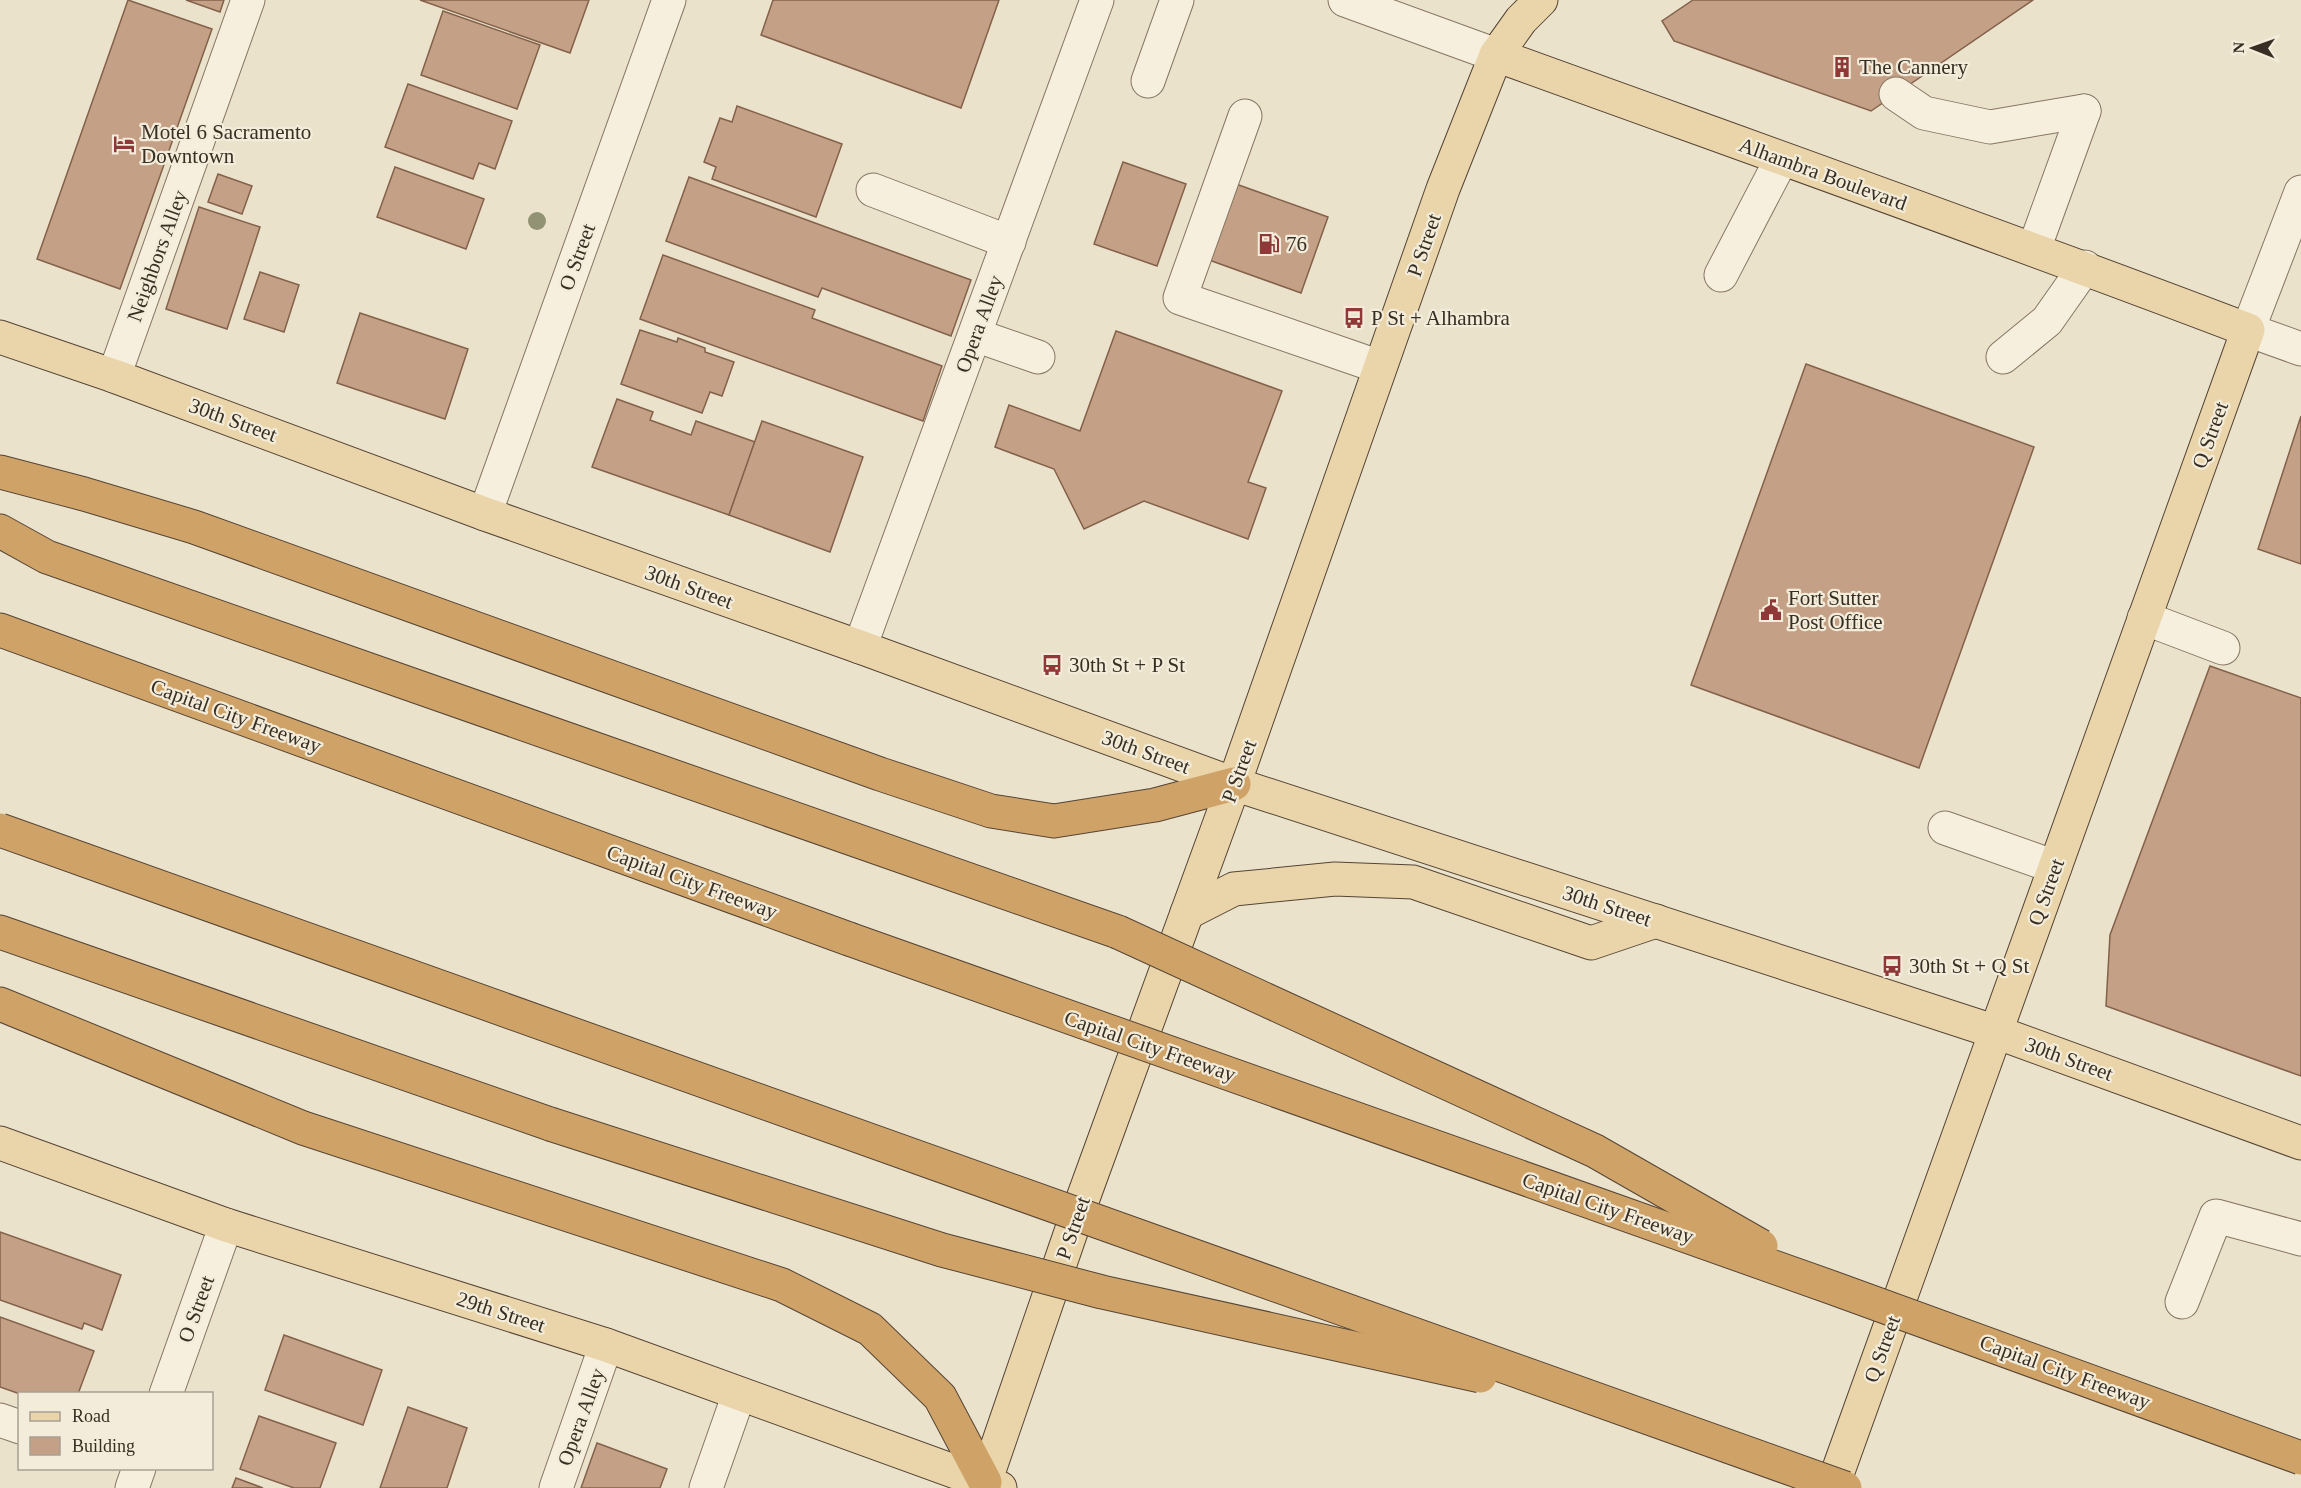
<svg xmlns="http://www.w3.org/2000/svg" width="2301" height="1488" font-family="Georgia,serif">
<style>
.building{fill:#c4a186;stroke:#83614a;stroke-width:1.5}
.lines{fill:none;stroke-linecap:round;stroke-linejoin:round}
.minor-casing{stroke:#867561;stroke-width:35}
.major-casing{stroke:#554435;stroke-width:35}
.highway-casing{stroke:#554435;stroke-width:35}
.minor{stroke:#f6efde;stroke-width:33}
.major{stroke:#e9d5a9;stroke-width:33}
.highway{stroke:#cfa367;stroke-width:33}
.highway-bridge-casing{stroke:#554435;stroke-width:35;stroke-linecap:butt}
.highway-bridge{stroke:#cfa367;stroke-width:33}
.tree{fill:#919374}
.labels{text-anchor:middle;stroke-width:4.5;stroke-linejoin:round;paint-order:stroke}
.poi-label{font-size:21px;fill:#382e23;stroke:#f3ecda;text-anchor:start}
.street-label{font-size:21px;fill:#382e23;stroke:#f3ecda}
</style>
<rect width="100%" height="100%" fill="#ebe2cc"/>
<!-- building -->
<g class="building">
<polygon points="128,0 212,29 120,289 37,259"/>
<polygon points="186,0 224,0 220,12"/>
<polygon points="420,0 589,0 570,53"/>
<polygon points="773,0 999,0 961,108 761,35"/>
<polygon points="1693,0 2033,0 1871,111 1674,41 1662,21"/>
<polygon points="443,11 540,45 517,109 421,75"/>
<polygon points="408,84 512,121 495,169 479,163 473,179 385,147"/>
<polygon points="737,106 842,144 816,217 712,179 716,167 704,162 720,118 732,122"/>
<polygon points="1123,162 1186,184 1157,266 1094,244"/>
<polygon points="395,167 484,199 466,249 377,217"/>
<polygon points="218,174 252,186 242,214 208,202"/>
<polygon points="689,177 971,280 951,336 822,288 818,297 666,241"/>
<polygon points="1236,184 1328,217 1301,293 1209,260"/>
<polygon points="199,207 260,227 227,329 166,309"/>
<polygon points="663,255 815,310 812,318 942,366 923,421 640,319"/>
<polygon points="260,272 299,285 284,332 244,319"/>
<polygon points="360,313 468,349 445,419 337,383"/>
<polygon points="640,330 677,342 678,338 705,348 705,352 734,362 722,396 710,392 702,413 621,384"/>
<polygon points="1116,331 1282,391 1248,482 1266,488 1248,539 1144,501 1084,529 1054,469 995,447 1009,405 1080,431"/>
<polygon points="1806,364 2034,447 1919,768 1691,685"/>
<polygon points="617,399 653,412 650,420 691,435 696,421 755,442 729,515 592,467"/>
<polygon points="2301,416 2301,564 2258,549"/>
<polygon points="762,421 863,457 830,552 729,515"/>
<polygon points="2210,666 2301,698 2301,1076 2106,1006 2110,935"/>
<polygon points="0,1232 121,1275 102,1330 84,1323 82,1329 0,1300"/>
<polygon points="0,1317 94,1351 78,1394 20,1394 0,1387"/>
<polygon points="284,1335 382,1370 363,1425 265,1390"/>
<polygon points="408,1407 467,1428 447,1488 380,1488"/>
<polygon points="259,1416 336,1443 320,1488 294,1488 240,1469"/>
<polygon points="597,1443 667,1469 660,1488 581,1488"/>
<polygon points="236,1478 263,1488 232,1488"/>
</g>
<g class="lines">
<defs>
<g id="minor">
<polyline points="1345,0 1496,55"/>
<polyline points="1148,81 1177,0"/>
<polyline points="1896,94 1924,113 1990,127 2084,111"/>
<polyline points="1245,116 1180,298 1380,367"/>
<polyline points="873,190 1009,242"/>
<polyline points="2301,192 2248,330 2301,349"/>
<polyline points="2034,249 2084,111"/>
<polyline points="1721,275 1781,160"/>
<polyline points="975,335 1038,357"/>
<polyline points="2003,357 2047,321 2085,267"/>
<polyline points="114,376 248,0"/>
<polyline points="485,514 669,0"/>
<polyline points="2144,618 2223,648"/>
<polyline points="860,647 1097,0"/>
<polyline points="1945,828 2055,867"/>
<polyline points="2182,1302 2216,1216 2301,1239"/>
<polyline points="166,1394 226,1225"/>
<polyline points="0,1420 20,1427"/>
<polyline points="132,1488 139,1468"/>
<polyline points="556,1488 606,1345"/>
<polyline points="706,1488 739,1394"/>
</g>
<g id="major">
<path d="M1496,55C1747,146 1999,235 2248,330L1832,1488"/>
<polyline points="0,337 114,376 485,514 860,647 1234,784 1996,1032 2301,1143"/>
<polyline points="1187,913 1234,889 1335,879 1413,882 1591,943 1656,921"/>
<polyline points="0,1143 226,1225 606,1345 1000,1488"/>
<polyline points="983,1488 1074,1223 1234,784 1443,189 1496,55 1521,20 1541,0"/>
</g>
<g id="highway">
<polyline points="0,472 84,494 194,527 880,774 991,811 1054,821 1155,805 1234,784"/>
<polyline points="0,531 47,557 1118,932"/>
<polyline points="0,630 849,939"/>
<polyline points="0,932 550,1124"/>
<polyline points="0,1004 303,1128 782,1285 870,1329 940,1397 985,1482"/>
</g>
</defs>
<!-- minor casing -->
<use href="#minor" class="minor-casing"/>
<!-- major casing -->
<use href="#major" class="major-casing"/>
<!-- highway casing -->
<use href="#highway" class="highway-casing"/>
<!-- minor -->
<use href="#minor" class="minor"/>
<!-- major -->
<use href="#major" class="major"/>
<!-- highway -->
<use href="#highway" class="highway"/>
<defs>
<g id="highway-bridge">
<polyline points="0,830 1845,1488"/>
<polyline points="1118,932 1595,1151 1761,1246"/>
<polyline points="849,939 1833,1288 2301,1458"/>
<polyline points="550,1124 942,1250 1102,1292 1480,1376"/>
</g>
</defs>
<!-- highway-bridge casing -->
<use href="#highway-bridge" class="highway-bridge-casing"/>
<!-- highway-bridge -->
<use href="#highway-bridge" class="highway-bridge"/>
</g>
<!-- trees -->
<circle class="tree" cx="537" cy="221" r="9"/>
<!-- icons -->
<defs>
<symbol id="building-bare" viewBox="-9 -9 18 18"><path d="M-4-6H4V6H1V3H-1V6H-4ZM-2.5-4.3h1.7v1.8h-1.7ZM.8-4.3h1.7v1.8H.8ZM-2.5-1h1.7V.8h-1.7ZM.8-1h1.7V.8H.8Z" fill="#8f3838" stroke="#f3ecda" stroke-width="2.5" paint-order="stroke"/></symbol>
<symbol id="hotel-bare" viewBox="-9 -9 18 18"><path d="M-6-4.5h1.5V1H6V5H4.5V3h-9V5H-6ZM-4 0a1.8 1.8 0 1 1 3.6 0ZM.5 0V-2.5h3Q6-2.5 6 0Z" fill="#8f3838" stroke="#f3ecda" stroke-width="2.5" paint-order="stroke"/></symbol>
<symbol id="fuel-bare" viewBox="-9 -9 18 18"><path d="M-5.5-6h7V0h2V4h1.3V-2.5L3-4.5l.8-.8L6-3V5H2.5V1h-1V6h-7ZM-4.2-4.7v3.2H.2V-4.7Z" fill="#8f3838" stroke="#f3ecda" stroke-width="2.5" paint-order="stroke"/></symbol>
<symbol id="bus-bare" viewBox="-9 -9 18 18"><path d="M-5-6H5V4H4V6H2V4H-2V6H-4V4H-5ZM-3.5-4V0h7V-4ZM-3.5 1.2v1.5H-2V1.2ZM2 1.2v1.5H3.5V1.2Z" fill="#8f3838" stroke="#f3ecda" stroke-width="2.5" paint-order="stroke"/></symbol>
<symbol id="civic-bare" viewBox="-9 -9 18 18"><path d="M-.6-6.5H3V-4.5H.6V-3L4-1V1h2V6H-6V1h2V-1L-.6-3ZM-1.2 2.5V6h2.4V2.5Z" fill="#8f3838" stroke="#f3ecda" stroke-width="2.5" paint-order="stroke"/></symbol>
</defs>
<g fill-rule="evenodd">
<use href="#building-bare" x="1827" y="52" width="30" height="30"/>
<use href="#hotel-bare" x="109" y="129" width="30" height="30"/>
<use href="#fuel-bare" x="1254" y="229" width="30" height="30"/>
<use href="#bus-bare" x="1339" y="303" width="30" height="30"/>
<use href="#civic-bare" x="1756" y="595" width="30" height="30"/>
<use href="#bus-bare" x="1037" y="650" width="30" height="30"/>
<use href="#bus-bare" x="1877" y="951" width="30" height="30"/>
</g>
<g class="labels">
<!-- poi labels -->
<g class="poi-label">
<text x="1859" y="74">The Cannery</text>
<text x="141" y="139">Motel 6 Sacramento<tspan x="141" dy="24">Downtown</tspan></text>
<text x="1286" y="251">76</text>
<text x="1371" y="325">P St + Alhambra</text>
<text x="1788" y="605">Fort Sutter<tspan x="1788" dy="24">Post Office</tspan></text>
<text x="1069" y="672">30th St + P St</text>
<text x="1909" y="973">30th St + Q St</text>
</g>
<!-- street labels -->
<g class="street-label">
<text transform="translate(1823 174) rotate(20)" y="7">Alhambra Boulevard</text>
<text transform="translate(1424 245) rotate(-71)" y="7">P Street</text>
<text transform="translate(157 256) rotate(-70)" y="7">Neighbors Alley</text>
<text transform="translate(577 257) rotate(-70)" y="7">O Street</text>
<text transform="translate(979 324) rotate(-70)" y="7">Opera Alley</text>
<text transform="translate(233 420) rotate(20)" y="7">30th Street</text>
<text transform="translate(2210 435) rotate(-70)" y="7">Q Street</text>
<text transform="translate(689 587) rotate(20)" y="7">30th Street</text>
<text transform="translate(236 716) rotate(20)" y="7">Capital City Freeway</text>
<text transform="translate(1146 752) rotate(20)" y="7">30th Street</text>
<text transform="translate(1239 771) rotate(-70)" y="7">P Street</text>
<text transform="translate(692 882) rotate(20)" y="7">Capital City Freeway</text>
<text transform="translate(2046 892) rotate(-70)" y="7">Q Street</text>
<text transform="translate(1607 906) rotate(18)" y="7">30th Street</text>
<text transform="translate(1150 1046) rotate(19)" y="7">Capital City Freeway</text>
<text transform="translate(2069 1059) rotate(20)" y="7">30th Street</text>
<text transform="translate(1608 1208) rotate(19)" y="7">Capital City Freeway</text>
<text transform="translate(1073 1228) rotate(-71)" y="7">P Street</text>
<text transform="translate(196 1309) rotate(-70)" y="7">O Street</text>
<text transform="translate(501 1312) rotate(18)" y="7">29th Street</text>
<text transform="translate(1882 1349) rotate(-70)" y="7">Q Street</text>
<text transform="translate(2065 1372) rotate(20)" y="7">Capital City Freeway</text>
<text transform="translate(581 1417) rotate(-70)" y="7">Opera Alley</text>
</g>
</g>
<!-- legend -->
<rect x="18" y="1392" width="195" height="78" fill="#f3ecda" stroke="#a8a091" stroke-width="1.5"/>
<rect x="30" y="1412" width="30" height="9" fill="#e9d5a9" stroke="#a8a091" stroke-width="1.5"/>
<text x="72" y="1422" font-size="18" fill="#382e23">Road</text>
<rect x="30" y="1437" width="30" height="18" fill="#c4a186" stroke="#a8a091" stroke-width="1.5"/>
<text x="72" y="1452" font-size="18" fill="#382e23">Building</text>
<!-- north arrow -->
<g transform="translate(2253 48) rotate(271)" stroke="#f3ecda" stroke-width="4.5" paint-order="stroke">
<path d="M0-4.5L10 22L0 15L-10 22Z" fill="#382e23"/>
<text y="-9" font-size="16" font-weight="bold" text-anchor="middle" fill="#382e23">N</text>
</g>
</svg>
